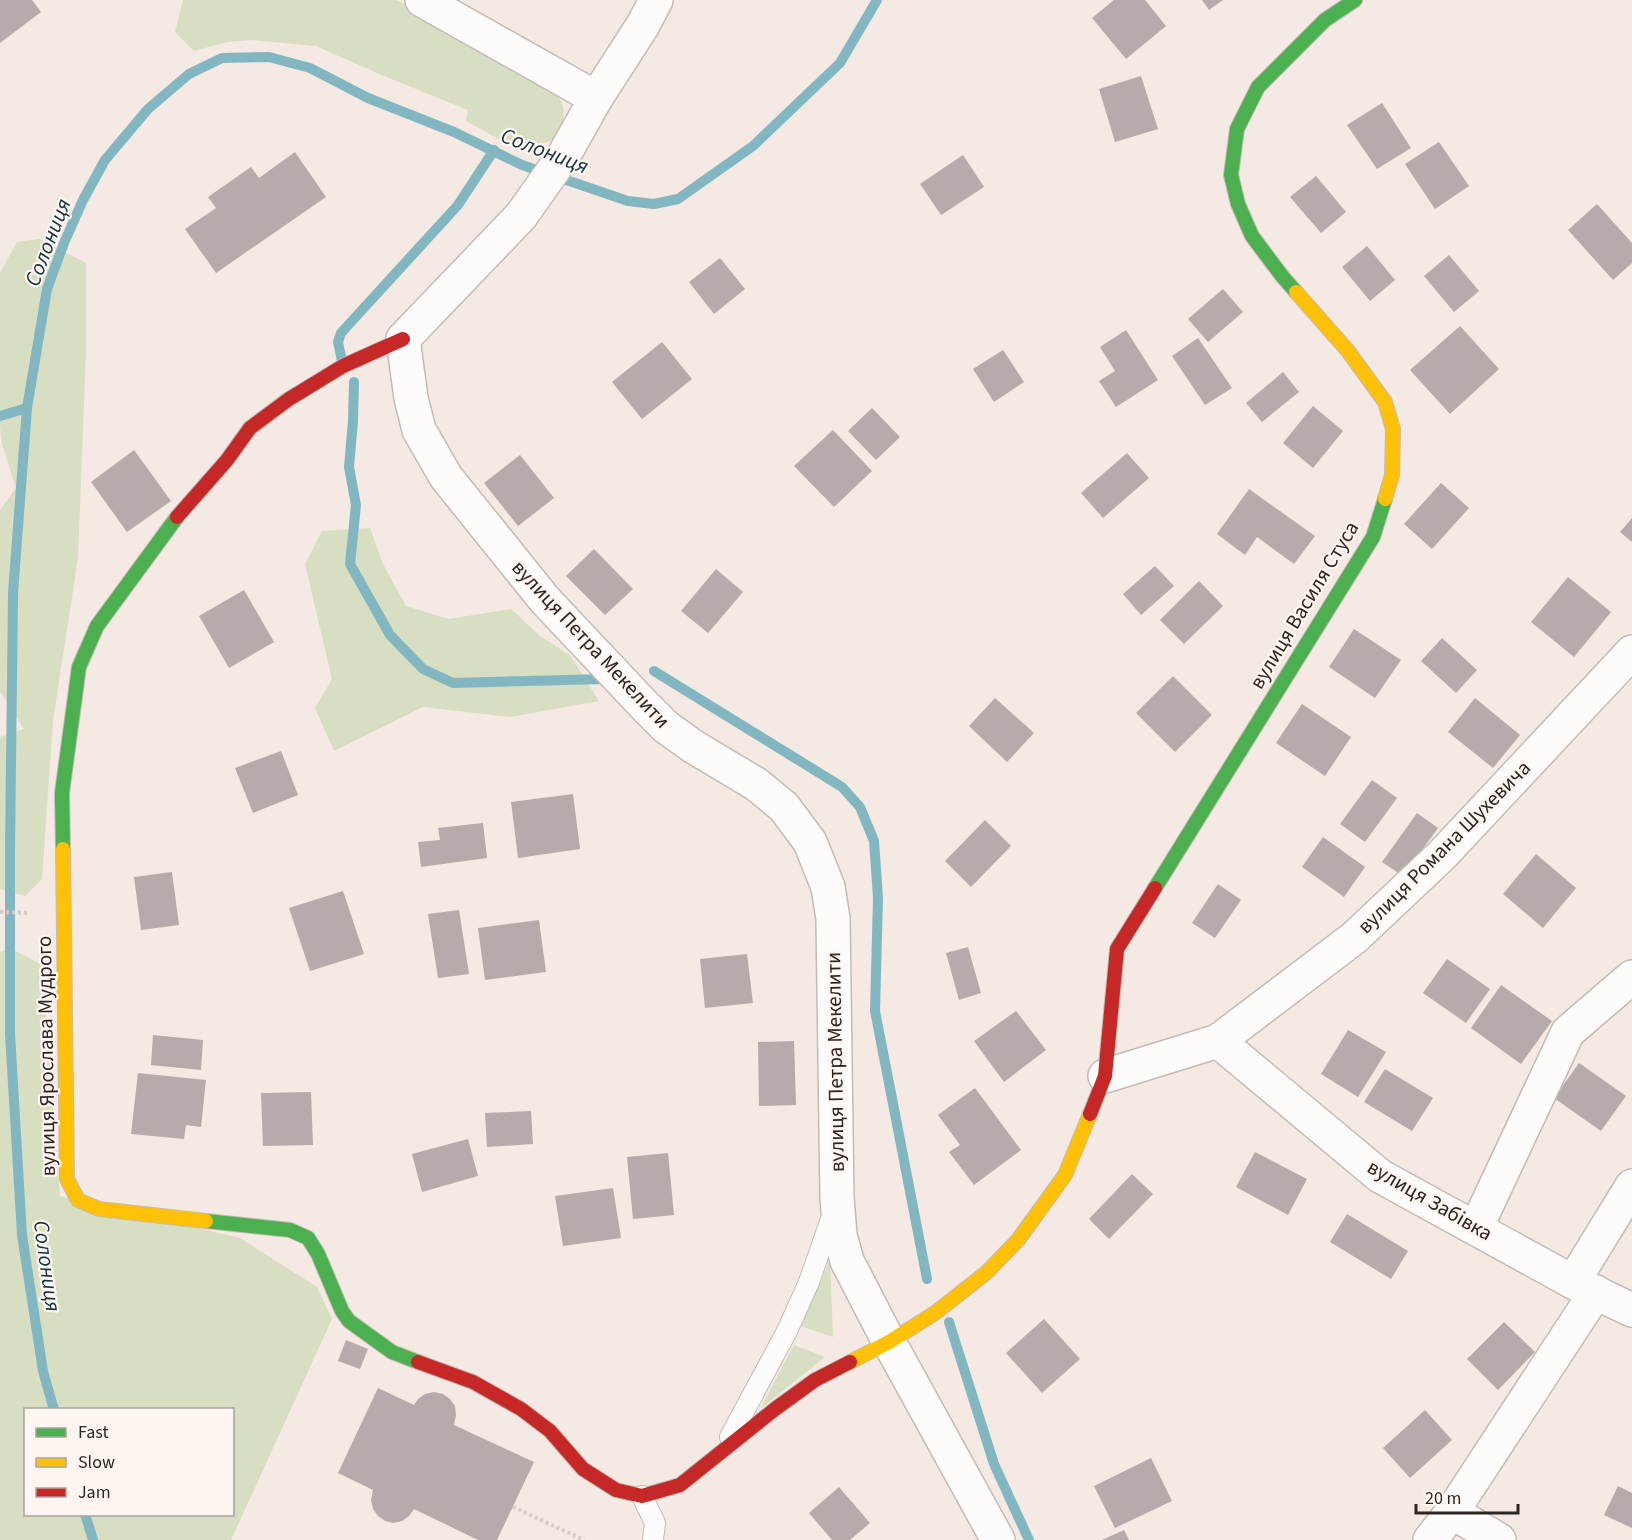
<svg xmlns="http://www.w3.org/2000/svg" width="1632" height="1540" font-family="'Source Sans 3',sans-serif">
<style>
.green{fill:#d7dec2;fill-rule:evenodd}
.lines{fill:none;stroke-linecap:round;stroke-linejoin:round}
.stream{stroke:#82b7c2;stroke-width:10}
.building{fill:#b4abaa}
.lane-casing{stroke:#c4bbb6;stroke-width:22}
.street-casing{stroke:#c4bbb6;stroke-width:36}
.fast-casing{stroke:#c4bbb6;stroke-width:16}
.slow-casing{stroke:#c4bbb6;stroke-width:16}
.jam-casing{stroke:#c4bbb6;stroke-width:16}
.path{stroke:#d1cccb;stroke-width:4;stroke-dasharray:3 3;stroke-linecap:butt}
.lane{stroke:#fdfcfb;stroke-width:20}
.street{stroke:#fdfcfb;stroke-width:33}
.fast{stroke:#4caf50;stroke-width:14}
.slow{stroke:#ffc107;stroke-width:14}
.jam{stroke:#c62828;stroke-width:14}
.labels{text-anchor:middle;stroke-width:4.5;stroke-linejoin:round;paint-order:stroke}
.street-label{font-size:21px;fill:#2d2522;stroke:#fff6f2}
.water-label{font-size:22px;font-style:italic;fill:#0f363f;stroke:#fff6f2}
</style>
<rect width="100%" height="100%" fill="#f4e9e3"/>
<!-- green -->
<g class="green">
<path d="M183,0H395L409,6L554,91C567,107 566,120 557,138L537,146L502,141L466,121L468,110L384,76L316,46L250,40L227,42L194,51L175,32Z"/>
<polygon points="39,239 86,263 86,350 78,558 53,720 42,879 25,896 0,889 0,737 24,729 0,691 0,510 16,488 2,444 0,427 0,273 17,242"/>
<polygon points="370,528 383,564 406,606 449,619 511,609 540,636 570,655 599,701 510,717 423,707 334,751 315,708 332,679 305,564 322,531"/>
<path d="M10,948L42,965L60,1196L240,1238L317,1287L332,1319L231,1540H0V952ZM26,1410H232V1514H26Z"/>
<polygon points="830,1260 833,1337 801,1326"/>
<polygon points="794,1345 825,1357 760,1409"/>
</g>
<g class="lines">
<!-- stream -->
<g class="stream">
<polyline points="342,361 338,342 341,333 458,205 494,150"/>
<polyline points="354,382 353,421 349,467 356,505 350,564 390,635 423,669 453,683 604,679"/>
<polyline points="0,416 27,408"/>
<polyline points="654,671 842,787 860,807 874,841 878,898 875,1011 927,1279"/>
<polyline points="949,1322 994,1464 1029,1540"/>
<polyline points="54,1410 43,1371 22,1235 10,1034 10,850 13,593 27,408 47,289 64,243 83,200 105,160 148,109 189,74 222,58 269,57 310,68 368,98 454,132 522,165 628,201 654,204 678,199 753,146 840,63 877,0"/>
<polyline points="85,1514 93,1540"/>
</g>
</g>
<!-- building -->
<g class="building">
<polygon points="0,0 32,0 41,12 0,43"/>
<polygon points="1114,0 1145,0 1166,26 1126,59 1092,18"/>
<polygon points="1202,0 1223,0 1209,10"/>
<polygon points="1141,76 1158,129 1115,142 1099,89"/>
<polygon points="1382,103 1411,148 1377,169 1347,125"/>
<polygon points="1439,142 1469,186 1435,209 1405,164"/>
<polygon points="295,152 326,197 216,273 185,229 216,208 208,197 251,167 259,178"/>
<polygon points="963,155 984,187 941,215 920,184"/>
<polygon points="1316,176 1346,212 1321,233 1290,197"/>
<polygon points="1597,204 1632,243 1632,263 1613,280 1568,230"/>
<polygon points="1367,246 1395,280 1370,301 1342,267"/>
<polygon points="1449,255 1479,291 1454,312 1424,276"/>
<polygon points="720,258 745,289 714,314 689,282"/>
<polygon points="1223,289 1243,312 1208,342 1188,319"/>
<polygon points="1460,326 1499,369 1450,414 1410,370"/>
<polygon points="1126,330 1158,380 1116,407 1099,381 1115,371 1100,347"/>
<polygon points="1198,338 1232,388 1205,405 1172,356"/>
<polygon points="662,342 692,379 642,419 612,382"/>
<polygon points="1003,350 1024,382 994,402 973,369"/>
<polygon points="1283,372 1299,392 1262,422 1246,403"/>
<polygon points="1313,406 1343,431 1313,468 1283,443"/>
<polygon points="872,408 900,437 876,460 848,431"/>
<polygon points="833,430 872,471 834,507 794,466"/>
<polygon points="134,450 171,501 127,532 91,482"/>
<polygon points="1127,453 1149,478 1103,518 1081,493"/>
<polygon points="520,455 554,498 518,526 484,483"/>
<polygon points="1441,483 1469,508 1432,549 1404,524"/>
<polygon points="1249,489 1315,536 1294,564 1257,537 1245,555 1217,534"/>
<polygon points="1632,518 1632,542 1620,532"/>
<polygon points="594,549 633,589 605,615 566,576"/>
<polygon points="1155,566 1174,586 1141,615 1123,594"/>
<polygon points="716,569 743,592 708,633 681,611"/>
<polygon points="1568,577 1611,612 1574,657 1531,622"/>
<polygon points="1199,581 1223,606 1184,644 1160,620"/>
<polygon points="244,590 274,642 229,668 199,616"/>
<polygon points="1354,629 1401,660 1375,698 1329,667"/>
<polygon points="1442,638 1477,670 1456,693 1421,661"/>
<polygon points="1173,676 1212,715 1175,752 1136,713"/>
<polygon points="995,698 1034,733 1007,762 969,726"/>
<polygon points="1475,698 1520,735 1493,768 1448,732"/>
<polygon points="1302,704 1351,737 1325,776 1276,743"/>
<polygon points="281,751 298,795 253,813 235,768"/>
<polygon points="1372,780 1397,798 1365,842 1340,824"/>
<polygon points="573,794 580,849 518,858 511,802"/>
<polygon points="1417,813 1438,828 1403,876 1382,862"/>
<polygon points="985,820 1011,846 971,887 945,861"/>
<polygon points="483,823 487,858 421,867 418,842 440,840 438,828"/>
<polygon points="1323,837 1365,867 1344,897 1302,867"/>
<polygon points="1536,854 1576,888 1543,928 1503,894"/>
<polygon points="172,872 179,925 141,930 134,877"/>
<polygon points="1218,884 1241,900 1215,938 1192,923"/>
<polygon points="343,891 364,954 310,971 289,908"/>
<polygon points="459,910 469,974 438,978 428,914"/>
<polygon points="539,920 546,972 485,980 478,928"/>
<polygon points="968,947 981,993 959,1000 946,953"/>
<polygon points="747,954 753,1003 705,1008 700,959"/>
<polygon points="1447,959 1490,989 1466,1023 1423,993"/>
<polygon points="1501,985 1552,1021 1521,1064 1471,1028"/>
<polygon points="1016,1011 1046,1050 1004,1082 974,1041"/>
<polygon points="1348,1030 1386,1052 1358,1097 1321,1074"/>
<polygon points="153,1035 203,1040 201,1070 151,1065"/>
<polygon points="794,1041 796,1105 759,1106 758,1042"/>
<polygon points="1579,1063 1626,1096 1601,1131 1554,1098"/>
<polygon points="1385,1069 1433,1098 1412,1131 1364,1102"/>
<polygon points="138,1073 206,1080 201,1127 186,1125 184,1139 131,1134"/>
<polygon points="975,1088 1021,1150 974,1185 949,1152 960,1145 938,1115"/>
<polygon points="311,1092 313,1145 263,1146 261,1093"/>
<polygon points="531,1111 533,1144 487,1147 485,1113"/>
<polygon points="468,1139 478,1176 422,1192 412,1154"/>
<polygon points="1255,1152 1307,1179 1288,1215 1236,1187"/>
<polygon points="668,1153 674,1215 633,1219 627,1157"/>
<polygon points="1132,1174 1153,1194 1109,1239 1089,1219"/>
<polygon points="613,1188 621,1238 563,1246 555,1196"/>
<polygon points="1347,1214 1408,1251 1391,1279 1330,1242"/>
<polygon points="1044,1319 1080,1359 1042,1393 1006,1353"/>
<polygon points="1504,1322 1535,1352 1498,1390 1467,1359"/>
<polygon points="346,1340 368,1349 360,1369 338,1361"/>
<polygon points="378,1388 414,1405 418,1399 425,1394 434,1392 443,1394 450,1399 455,1406 456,1415 454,1425 534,1462 497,1540 478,1540 414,1509 409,1516 402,1521 393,1523 385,1521 378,1516 373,1509 371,1500 373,1490 338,1473"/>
<polygon points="1425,1410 1452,1440 1410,1478 1383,1448"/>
<polygon points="1151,1458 1172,1501 1115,1528 1094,1486"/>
<polygon points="1618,1486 1632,1493 1632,1528 1604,1515"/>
<polygon points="839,1487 870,1523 850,1540 832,1540 809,1513"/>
<polygon points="1124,1530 1129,1540 1102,1540"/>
</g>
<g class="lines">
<defs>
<g id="lane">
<polyline points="730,1437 787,1331 809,1282 832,1216"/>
<polyline points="642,1496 655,1523 653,1540"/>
</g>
<g id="street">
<polyline points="422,0 596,98"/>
<polyline points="656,0 643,25 596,98 564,155 521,216 403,339 411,398 419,430 446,477 545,600 644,705 666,727 694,747 756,784 784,807 810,842 828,887 833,919 837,1198 840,1235 847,1261 889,1342 998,1540"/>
<polyline points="1218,1041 1380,1176 1573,1282 1632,1310"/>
<polyline points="1105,1076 1218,1041 1354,938 1442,855 1632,652"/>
<polyline points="1476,1228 1568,1032 1632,977"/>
<polyline points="1573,1282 1632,1186"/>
<polyline points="1452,1512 1499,1540"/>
<polyline points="1430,1540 1452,1512 1596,1292"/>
</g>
<g id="fast">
<polyline points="1296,292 1282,276 1252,236 1238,204 1231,175 1237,129 1258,87 1325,20 1355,0"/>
<polyline points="63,849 62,793 79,667 97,626 177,517"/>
<polyline points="1155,888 1373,537 1385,499"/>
<polyline points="206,1221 290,1230 308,1238 318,1254 342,1311 349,1321 392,1352 418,1362"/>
</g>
<g id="slow">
<polyline points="1296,292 1348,351 1385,402 1393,429 1392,475 1385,499"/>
<polyline points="63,849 67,1179 78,1200 99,1209 206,1221"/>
<polyline points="850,1362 889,1342 935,1313 986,1273 1018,1240 1065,1175 1090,1114"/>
</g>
<g id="jam">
<polyline points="177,517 227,460 250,428 289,399 343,366 403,339"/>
<polyline points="1090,1114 1105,1076 1117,949 1155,888"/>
<polyline points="418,1362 473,1382 521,1409 550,1431 583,1469 616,1490 642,1496 680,1485 775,1409 815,1380 850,1362"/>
</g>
</defs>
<!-- lane casing -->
<use href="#lane" class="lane-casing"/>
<!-- street casing -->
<use href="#street" class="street-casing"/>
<!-- fast casing -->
<use href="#fast" class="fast-casing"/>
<!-- slow casing -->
<use href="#slow" class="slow-casing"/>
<!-- jam casing -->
<use href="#jam" class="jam-casing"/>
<!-- path -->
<g class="path">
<polyline points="0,912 29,913"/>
<polyline points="513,1507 584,1540"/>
</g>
<!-- lane -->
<use href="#lane" class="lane"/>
<!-- street -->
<use href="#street" class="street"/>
<!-- fast -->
<use href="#fast" class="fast"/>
<!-- slow -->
<use href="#slow" class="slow"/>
<!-- jam -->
<use href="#jam" class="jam"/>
</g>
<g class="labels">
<!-- street labels -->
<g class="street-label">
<text transform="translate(1304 605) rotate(-59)" y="7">вулиця Василя Стуса</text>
<text transform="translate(591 644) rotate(47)" y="7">вулиця Петра Мекелити</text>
<text transform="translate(1444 847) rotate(-45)" y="7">вулиця Романа Шухевича</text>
<text transform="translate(46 1056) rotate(-91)" y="7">вулиця Ярослава Мудрого</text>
<text transform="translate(835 1062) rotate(-91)" y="7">вулиця Петра Мекелити</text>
<text transform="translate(1430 1200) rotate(30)" y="7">вулиця Забівка</text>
</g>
<!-- water labels -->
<g class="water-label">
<text transform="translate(545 150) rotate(21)" y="8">Солониця</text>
<text transform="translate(47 242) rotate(-69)" y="8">Солониця</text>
<text transform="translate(48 1266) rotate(82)" y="8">Солониця</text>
</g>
</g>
<!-- legend -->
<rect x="24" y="1408" width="210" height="108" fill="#fff6f2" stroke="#aba29f" stroke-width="1.5"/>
<rect x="36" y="1428" width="30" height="9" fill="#4caf50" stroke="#aba29f" stroke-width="1.5"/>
<text x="78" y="1438" font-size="18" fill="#2d2522">Fast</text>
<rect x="36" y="1458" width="30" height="9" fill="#ffc107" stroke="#aba29f" stroke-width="1.5"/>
<text x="78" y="1468" font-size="18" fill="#2d2522">Slow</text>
<rect x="36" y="1488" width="30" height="9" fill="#c62828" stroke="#aba29f" stroke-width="1.5"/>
<text x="78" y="1498" font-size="18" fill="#2d2522">Jam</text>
<!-- scale -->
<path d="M1416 1504v9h102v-9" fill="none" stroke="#2d2522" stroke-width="3"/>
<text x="1425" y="1504" font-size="18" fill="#2d2522" stroke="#fff6f2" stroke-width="4.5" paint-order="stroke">20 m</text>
</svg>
